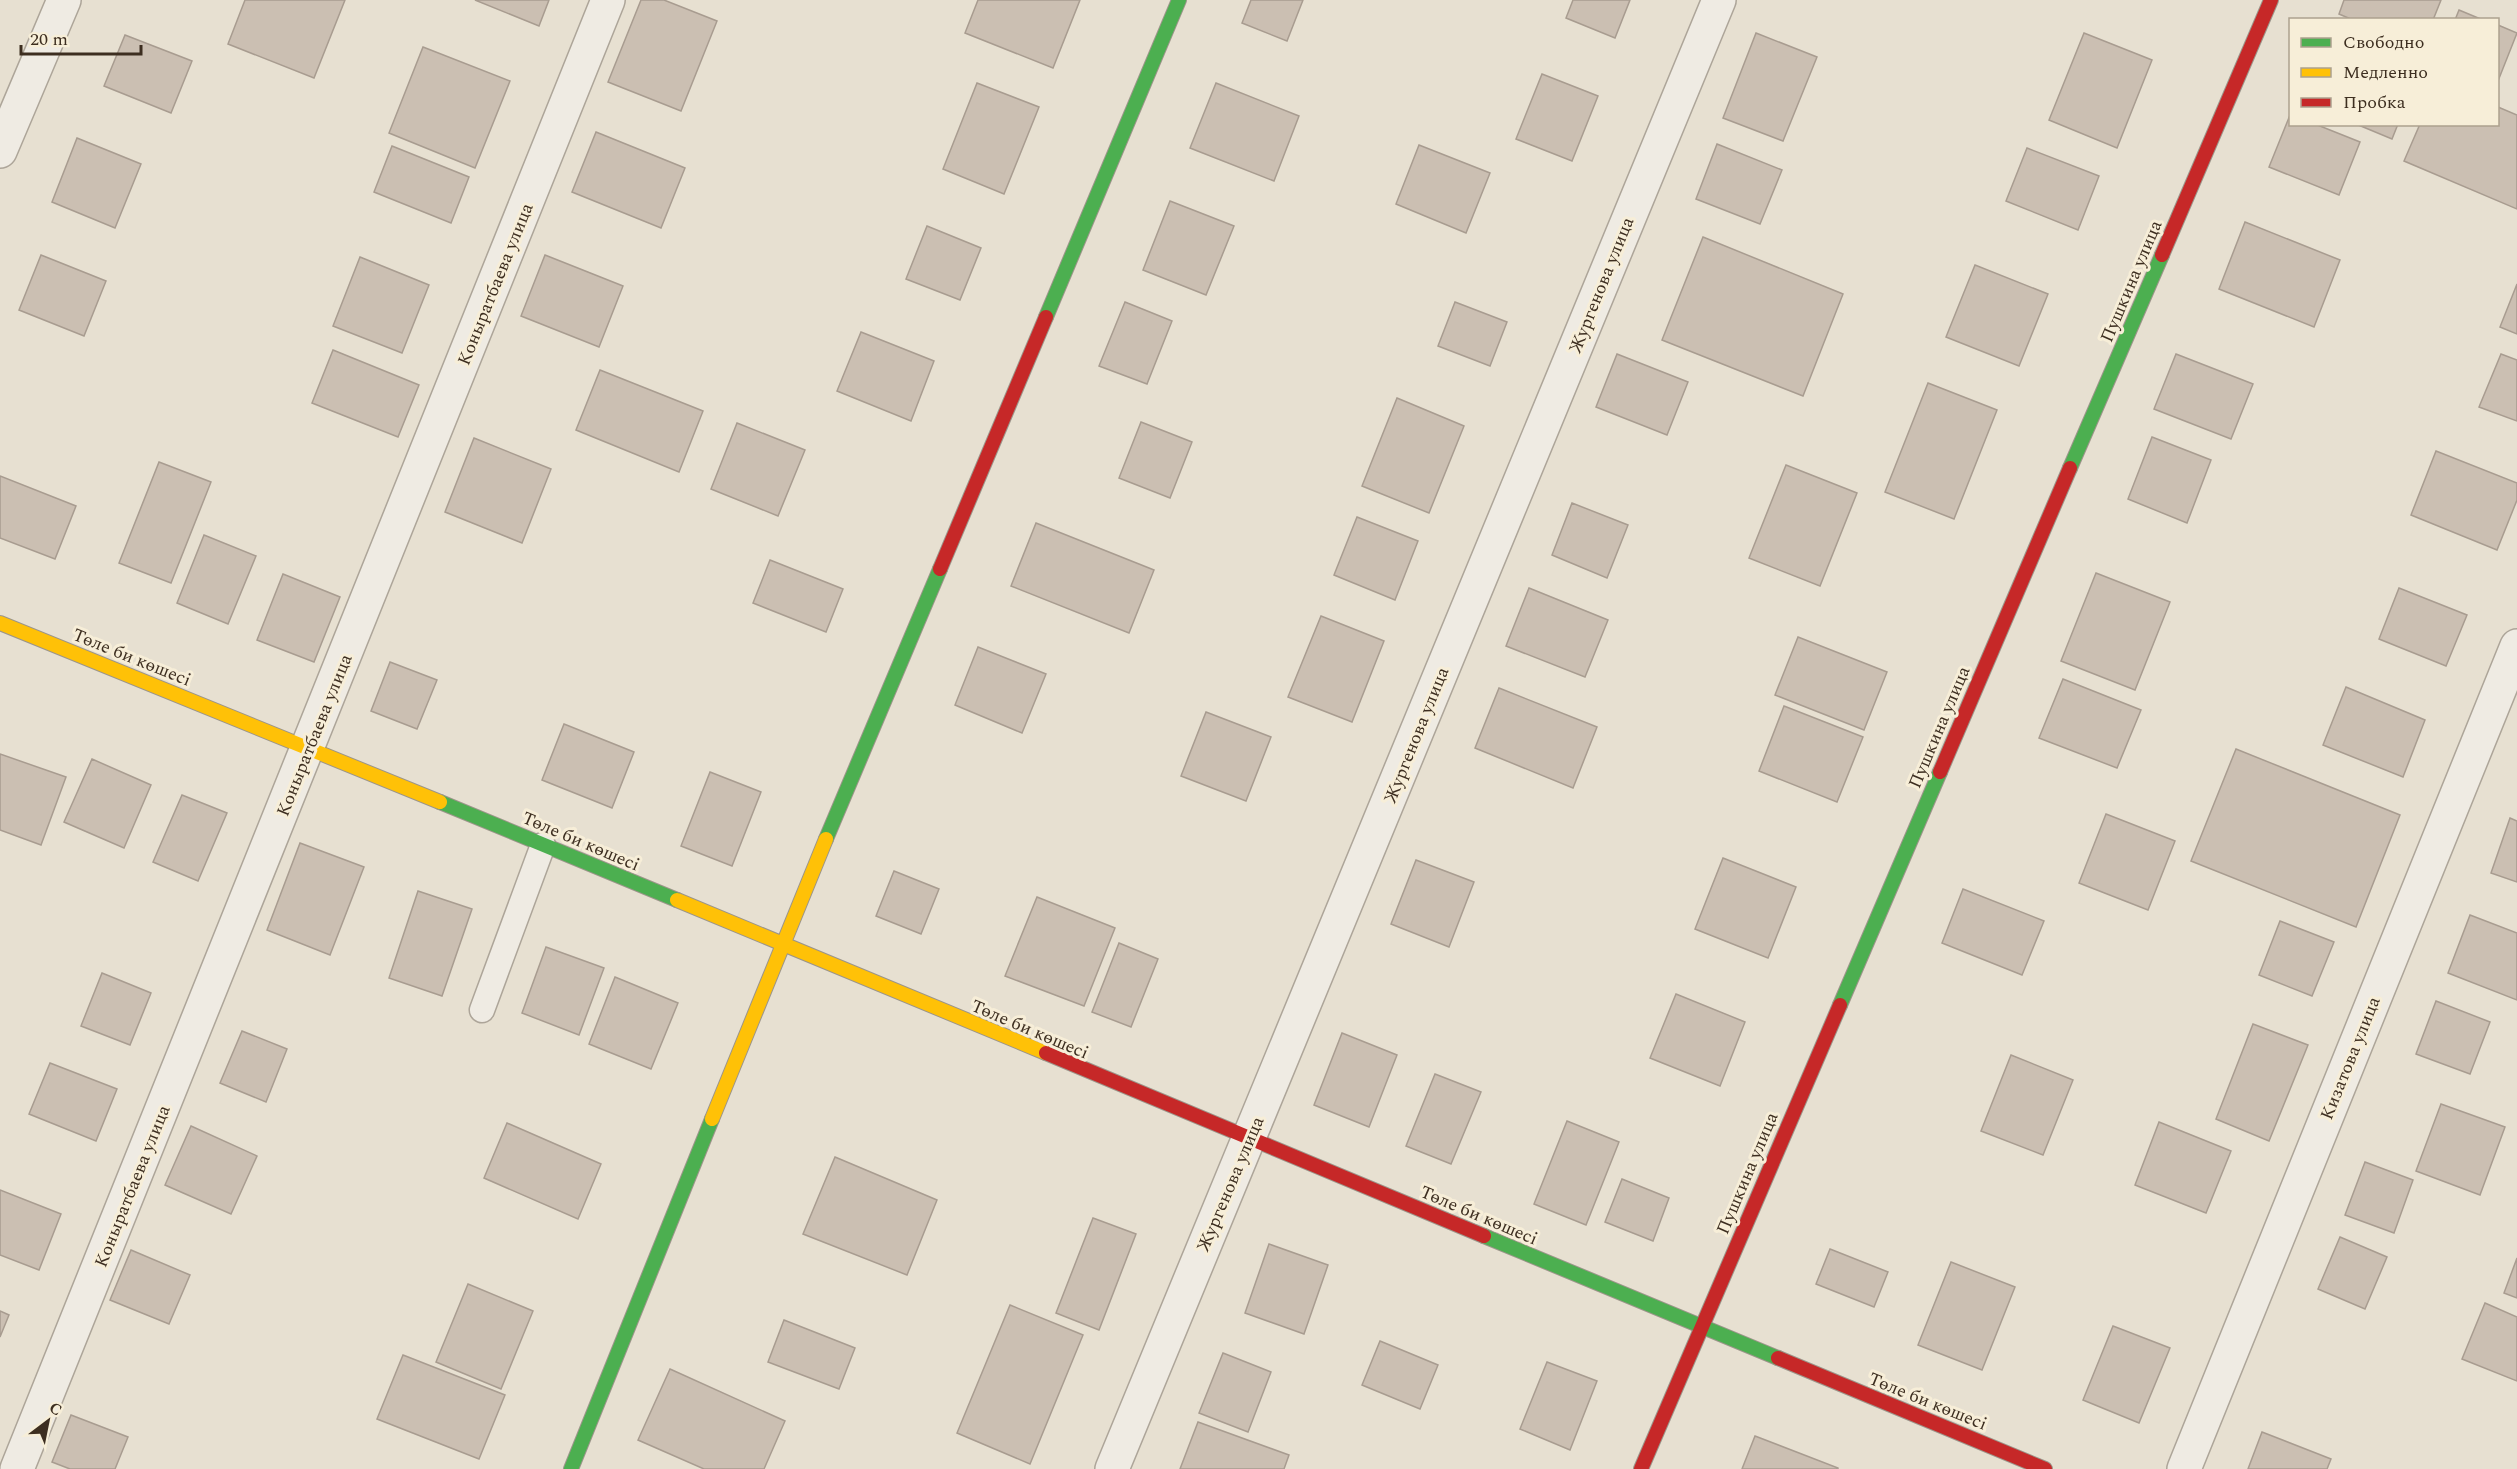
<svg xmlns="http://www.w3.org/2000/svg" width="2517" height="1469" font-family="Spectral,serif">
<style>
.building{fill:#cbbfb2;stroke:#a89c90;stroke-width:1.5}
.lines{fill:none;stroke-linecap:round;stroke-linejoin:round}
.lane-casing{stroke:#ada599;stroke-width:27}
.street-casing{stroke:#ada599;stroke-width:36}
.fast-casing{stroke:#9c958a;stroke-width:16}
.slow-casing{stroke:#9c958a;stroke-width:16}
.jam-casing{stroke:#9c958a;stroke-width:16}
.lane{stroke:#efebe3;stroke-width:24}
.street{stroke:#efebe3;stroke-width:33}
.fast{stroke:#4caf50;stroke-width:14}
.slow{stroke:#ffc107;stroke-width:14}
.jam{stroke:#c62828;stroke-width:14}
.labels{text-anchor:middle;stroke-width:6;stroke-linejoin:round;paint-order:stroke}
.street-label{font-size:18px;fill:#3d2e20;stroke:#f7eed8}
</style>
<rect width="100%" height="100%" fill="#e7e0d1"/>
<!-- building -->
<g class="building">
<polygon points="245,0 345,0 314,78 228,44"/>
<polygon points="475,0 549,0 539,26"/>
<polygon points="641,0 664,0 717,21 681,111 608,82"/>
<polygon points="978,0 1080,0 1053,68 965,33"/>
<polygon points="1251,0 1303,0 1287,41 1242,23"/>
<polygon points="1573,0 1630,0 1615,38 1566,18"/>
<polygon points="2344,0 2441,0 2433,20 2353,20 2339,14"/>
<polygon points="2459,10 2483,20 2455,20"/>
<polygon points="2498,25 2517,33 2498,81"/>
<polygon points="1756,33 1817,57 1783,141 1723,118"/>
<polygon points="2084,33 2152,60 2117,148 2049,120"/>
<polygon points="125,35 192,61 171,113 104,86"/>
<polygon points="423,47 510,81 475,168 389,133"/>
<polygon points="1542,74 1598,96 1572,161 1516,139"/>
<polygon points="977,83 1039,107 1004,194 943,169"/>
<polygon points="1216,83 1299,116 1274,181 1190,148"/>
<polygon points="2498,107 2517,115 2517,209 2404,161 2420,124 2498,124"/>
<polygon points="2290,115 2290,124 2315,124 2360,142 2339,195 2269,167"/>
<polygon points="2356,124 2398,124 2392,139"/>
<polygon points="596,132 685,168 661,228 572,192"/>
<polygon points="77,138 141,164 115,228 52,202"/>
<polygon points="1717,144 1782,170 1760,224 1696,199"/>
<polygon points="1419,145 1490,173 1466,233 1396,204"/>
<polygon points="392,146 469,177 451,223 374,192"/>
<polygon points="2027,148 2099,176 2078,230 2006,201"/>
<polygon points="1170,201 1234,226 1206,295 1143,270"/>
<polygon points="2245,222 2340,260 2314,327 2219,289"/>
<polygon points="927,226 981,248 960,300 906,279"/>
<polygon points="1703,237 1843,294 1803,396 1662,340"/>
<polygon points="41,255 106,281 84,336 19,310"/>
<polygon points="545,255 623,286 599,347 521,316"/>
<polygon points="360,257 429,285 402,353 333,326"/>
<polygon points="1975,265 2048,294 2019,366 1946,337"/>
<polygon points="2517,284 2517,334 2500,327"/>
<polygon points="1125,302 1172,321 1147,384 1099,366"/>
<polygon points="1455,302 1507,322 1490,366 1438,346"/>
<polygon points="861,332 934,361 911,421 837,391"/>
<polygon points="333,350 419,385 398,437 312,403"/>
<polygon points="1617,354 1688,382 1667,435 1596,407"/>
<polygon points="2176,354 2253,384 2231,439 2154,409"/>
<polygon points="2501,354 2517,360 2517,421 2479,407"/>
<polygon points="600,370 703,411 679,472 576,430"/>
<polygon points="1928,383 1997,410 1954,519 1885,492"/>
<polygon points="1397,398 1464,426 1429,513 1362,486"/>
<polygon points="1141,422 1192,442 1170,498 1119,478"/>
<polygon points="737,423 805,450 778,516 711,489"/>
<polygon points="2152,437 2211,460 2187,523 2128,499"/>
<polygon points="474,438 551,469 522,543 445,512"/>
<polygon points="2436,451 2517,483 2517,500 2497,550 2411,515"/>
<polygon points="159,462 211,482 171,583 119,563"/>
<polygon points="1786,465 1857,493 1820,586 1749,558"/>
<polygon points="0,476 76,506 55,559 0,538"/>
<polygon points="1572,503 1628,525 1607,578 1552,555"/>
<polygon points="1357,517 1418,541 1395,600 1334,575"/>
<polygon points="1036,523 1154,570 1129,633 1011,586"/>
<polygon points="204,535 256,556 228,624 177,603"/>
<polygon points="770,560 843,589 826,632 753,603"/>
<polygon points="2096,573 2170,602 2135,690 2061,661"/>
<polygon points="283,574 340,597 314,662 257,640"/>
<polygon points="1529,588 1608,620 1585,677 1506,646"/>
<polygon points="2399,588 2467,615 2446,666 2379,639"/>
<polygon points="1321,616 1384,641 1352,722 1288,697"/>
<polygon points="1798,637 1887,672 1864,730 1775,695"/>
<polygon points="978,647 1046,674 1022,733 955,705"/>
<polygon points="390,662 437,680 417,729 371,711"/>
<polygon points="2063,679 2141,710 2117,768 2039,738"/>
<polygon points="2346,687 2425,720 2403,777 2323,745"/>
<polygon points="1499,688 1597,727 1573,788 1475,748"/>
<polygon points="1784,706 1863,737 1837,802 1759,771"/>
<polygon points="1206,712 1271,737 1246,801 1181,776"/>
<polygon points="564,724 634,752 612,808 542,780"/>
<polygon points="2236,749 2400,815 2356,927 2191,861"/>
<polygon points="0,754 66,777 41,845 0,830"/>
<polygon points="92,759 151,785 124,848 64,822"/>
<polygon points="710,772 761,792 732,866 681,846"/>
<polygon points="182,795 227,813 198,881 153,862"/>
<polygon points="2106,814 2175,841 2148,910 2079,883"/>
<polygon points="2510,818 2517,821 2517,882 2491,873"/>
<polygon points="300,843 364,867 330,955 267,930"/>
<polygon points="1723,858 1796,887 1768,958 1695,929"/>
<polygon points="1416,860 1474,882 1449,947 1391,924"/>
<polygon points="894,871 939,889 921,934 876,916"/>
<polygon points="1963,889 2044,921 2022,975 1942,943"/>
<polygon points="418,891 472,909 442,996 389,978"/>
<polygon points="1037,897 1115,928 1084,1006 1005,976"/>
<polygon points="2470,915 2517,933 2517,1000 2448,973"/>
<polygon points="2280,921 2334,942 2312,996 2259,975"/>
<polygon points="1119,943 1158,959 1131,1027 1092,1012"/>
<polygon points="546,947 604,968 579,1035 522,1013"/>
<polygon points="102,973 151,993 130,1045 81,1026"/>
<polygon points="615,977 678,1003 651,1069 589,1044"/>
<polygon points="1676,994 1745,1022 1720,1086 1650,1058"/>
<polygon points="2436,1001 2490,1022 2470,1074 2416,1054"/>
<polygon points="2253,1024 2308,1045 2269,1141 2216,1119"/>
<polygon points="242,1031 287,1049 266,1102 220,1083"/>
<polygon points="1342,1033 1397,1055 1369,1127 1314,1105"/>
<polygon points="2011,1055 2073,1080 2043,1155 1981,1131"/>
<polygon points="50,1063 117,1089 96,1141 29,1114"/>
<polygon points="1435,1074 1481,1092 1451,1164 1406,1146"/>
<polygon points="2441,1104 2505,1127 2480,1195 2416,1171"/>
<polygon points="1567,1121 1619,1142 1586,1225 1534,1204"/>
<polygon points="2159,1122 2231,1151 2206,1213 2135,1185"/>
<polygon points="507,1123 601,1164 578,1219 484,1178"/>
<polygon points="191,1126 257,1156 231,1214 165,1185"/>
<polygon points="835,1157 937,1200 907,1275 803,1234"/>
<polygon points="2365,1162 2413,1180 2394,1233 2345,1215"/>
<polygon points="1622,1179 1669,1198 1653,1241 1605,1222"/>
<polygon points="0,1190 61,1214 39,1270 0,1255"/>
<polygon points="1093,1218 1136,1234 1099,1330 1056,1313"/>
<polygon points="2340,1237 2387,1257 2365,1309 2318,1289"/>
<polygon points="1269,1244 1328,1265 1304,1334 1245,1313"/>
<polygon points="1830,1249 1888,1272 1874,1307 1816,1284"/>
<polygon points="131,1250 190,1275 169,1324 110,1300"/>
<polygon points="2517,1258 2517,1298 2504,1293"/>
<polygon points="1951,1262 2015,1287 1982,1370 1918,1345"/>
<polygon points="468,1284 533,1311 501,1389 436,1362"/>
<polygon points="2485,1303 2517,1317 2517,1381 2462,1359"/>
<polygon points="1010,1305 1083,1335 1030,1464 957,1433"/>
<polygon points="0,1311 9,1315 0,1337"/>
<polygon points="784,1320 855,1348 839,1389 768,1362"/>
<polygon points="2113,1326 2170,1348 2139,1423 2083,1400"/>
<polygon points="1380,1341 1438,1365 1420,1409 1362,1385"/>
<polygon points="1223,1353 1271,1372 1248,1432 1199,1413"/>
<polygon points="403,1355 505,1395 479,1459 377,1419"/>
<polygon points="1547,1362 1597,1381 1570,1450 1520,1429"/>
<polygon points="670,1369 785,1421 764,1469 704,1469 638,1440"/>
<polygon points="71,1415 128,1437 115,1469 70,1469 52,1462"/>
<polygon points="1198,1422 1289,1455 1284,1469 1180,1469"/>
<polygon points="2262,1432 2331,1459 2327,1469 2248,1469"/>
<polygon points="1755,1436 1838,1468 1838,1469 1742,1469"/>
</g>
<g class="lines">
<defs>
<polyline id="lane" points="482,1010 543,845"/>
<g id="street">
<polyline points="0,151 64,0"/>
<polyline points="17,1469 608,0"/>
<polyline points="1112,1469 1719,0"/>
<polyline points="2184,1469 2517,646"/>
</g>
<g id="fast">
<polyline points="1046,317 1179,0"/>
<polyline points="2070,468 2162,255"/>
<polyline points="440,802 677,900"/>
<polyline points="826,839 940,569"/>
<polyline points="1840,1005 1940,772"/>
<polyline points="1484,1236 1778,1358"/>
<polyline points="571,1469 712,1119"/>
</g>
<g id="slow">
<polyline points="0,623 440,802"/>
<polyline points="677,900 1046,1053"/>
<polyline points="712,1119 826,839"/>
</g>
<g id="jam">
<polyline points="2162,255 2271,0"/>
<polyline points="940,569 1046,317"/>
<polyline points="1940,772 2070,468"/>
<polyline points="1046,1053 1484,1236"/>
<polyline points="1778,1358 2045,1469"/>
<polyline points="1641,1469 1840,1005"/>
</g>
</defs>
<!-- lane casing -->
<use href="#lane" class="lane-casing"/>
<!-- street casing -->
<use href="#street" class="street-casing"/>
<!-- fast casing -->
<use href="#fast" class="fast-casing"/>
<!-- slow casing -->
<use href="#slow" class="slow-casing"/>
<!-- jam casing -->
<use href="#jam" class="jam-casing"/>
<!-- lane -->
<use href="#lane" class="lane"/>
<!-- street -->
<use href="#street" class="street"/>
<!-- fast -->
<use href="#fast" class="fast"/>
<!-- slow -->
<use href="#slow" class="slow"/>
<!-- jam -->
<use href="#jam" class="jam"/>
</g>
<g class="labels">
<!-- street labels -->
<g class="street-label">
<text transform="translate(2131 281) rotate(-67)" y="6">Пушкина улица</text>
<text transform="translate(495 284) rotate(-68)" y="6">Коныратбаева улица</text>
<text transform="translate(1601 285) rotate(-68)" y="6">Жургенова улица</text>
<text transform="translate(132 657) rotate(22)" y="6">Төле би көшесі</text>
<text transform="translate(1939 727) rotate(-67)" y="6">Пушкина улица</text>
<text transform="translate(314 735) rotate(-68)" y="6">Коныратбаева улица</text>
<text transform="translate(1416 735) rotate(-68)" y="6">Жургенова улица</text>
<text transform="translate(581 841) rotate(23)" y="6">Төле би көшесі</text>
<text transform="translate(1030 1029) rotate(23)" y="6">Төле би көшесі</text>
<text transform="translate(2350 1058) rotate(-68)" y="6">Кизатова улица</text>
<text transform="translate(1747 1173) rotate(-67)" y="6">Пушкина улица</text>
<text transform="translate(1230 1184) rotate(-67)" y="6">Жургенова улица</text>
<text transform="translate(132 1186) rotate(-68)" y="6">Коныратбаева улица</text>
<text transform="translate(1479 1215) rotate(23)" y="6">Төле би көшесі</text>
<text transform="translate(1928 1401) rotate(22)" y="6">Төле би көшесі</text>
</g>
</g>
<!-- legend -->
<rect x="2289" y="18" width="210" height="108" fill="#f7eed8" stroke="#ada18e" stroke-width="1.5"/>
<rect x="2301" y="38" width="30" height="9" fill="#4caf50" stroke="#ada18e" stroke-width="1.5"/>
<text x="2343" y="48" font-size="18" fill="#3d2e20">Свободно</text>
<rect x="2301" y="68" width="30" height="9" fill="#ffc107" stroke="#ada18e" stroke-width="1.5"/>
<text x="2343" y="78" font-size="18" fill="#3d2e20">Медленно</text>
<rect x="2301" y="98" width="30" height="9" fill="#c62828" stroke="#ada18e" stroke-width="1.5"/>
<text x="2343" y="108" font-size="18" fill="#3d2e20">Пробка</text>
<!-- north arrow -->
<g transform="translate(48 1421) rotate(32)" stroke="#f7eed8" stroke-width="4.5" paint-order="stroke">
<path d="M0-4.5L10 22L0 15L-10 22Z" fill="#3d2e20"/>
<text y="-9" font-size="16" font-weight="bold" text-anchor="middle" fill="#3d2e20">С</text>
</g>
<!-- scale -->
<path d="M21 45v9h120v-9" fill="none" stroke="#3d2e20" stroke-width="3"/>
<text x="30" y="45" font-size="18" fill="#3d2e20" stroke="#f7eed8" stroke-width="4.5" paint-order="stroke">20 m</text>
</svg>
